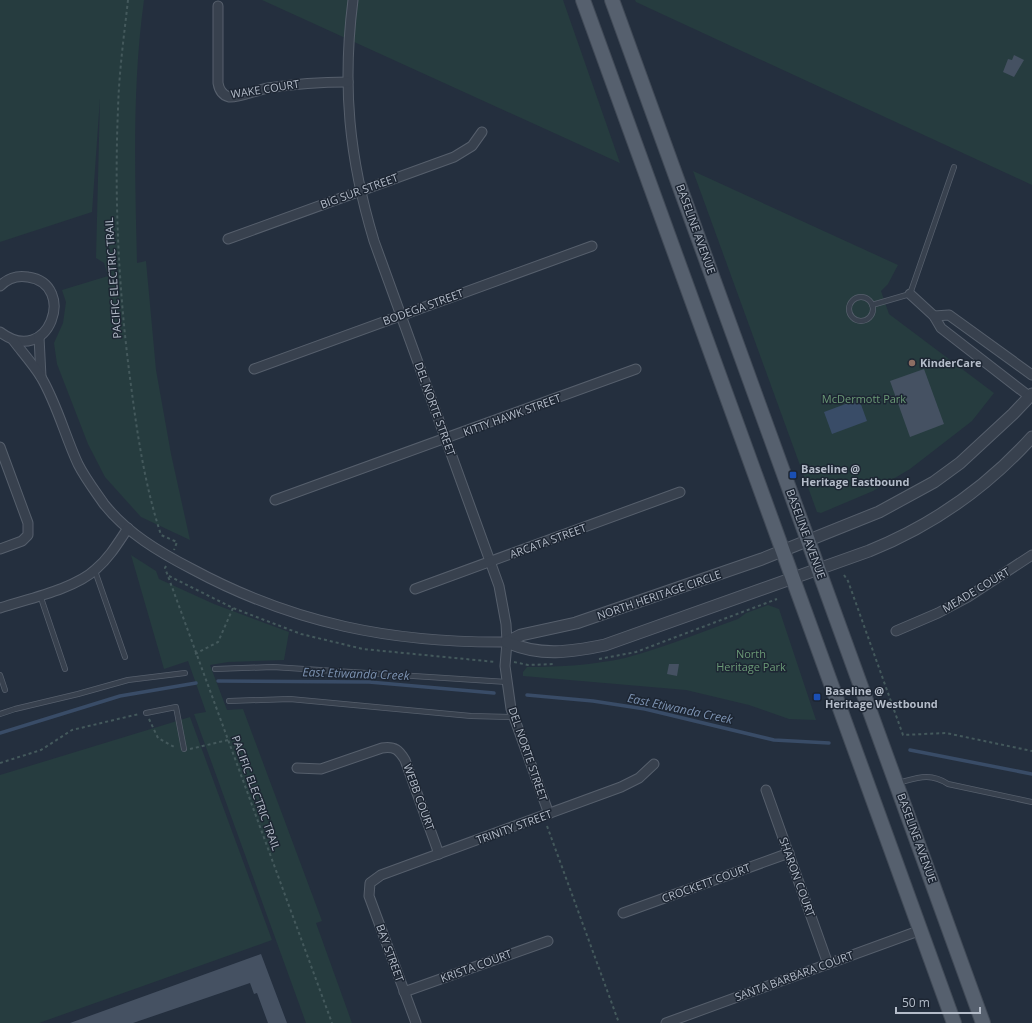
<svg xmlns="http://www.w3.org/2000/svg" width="1032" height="1023" font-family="'Open Sans',sans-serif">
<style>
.green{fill:#263c3f}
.water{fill:#394c67}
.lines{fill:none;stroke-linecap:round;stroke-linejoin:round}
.stream{stroke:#394c67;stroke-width:3.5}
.building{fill:#455162}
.service-casing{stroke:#565f6c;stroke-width:6}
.minor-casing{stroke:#565f6c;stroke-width:11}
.tertiary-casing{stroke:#565f6c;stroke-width:13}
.primary-casing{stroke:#414a57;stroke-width:16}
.path{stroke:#44595c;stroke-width:2;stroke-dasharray:3 3;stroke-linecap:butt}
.service{stroke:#38414e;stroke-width:4.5}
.minor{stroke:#38414e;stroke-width:9}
.tertiary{stroke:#38414e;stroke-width:11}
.primary{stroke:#56606e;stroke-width:14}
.education-dot{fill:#8d6e63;stroke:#1d2633;stroke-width:1.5}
.transit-dot{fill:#1a4fb4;stroke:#1d2633;stroke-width:1.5}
.labels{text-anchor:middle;stroke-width:3;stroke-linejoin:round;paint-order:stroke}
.street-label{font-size:11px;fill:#b4bcc9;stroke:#1d2633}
.poi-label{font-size:11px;font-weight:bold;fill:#b4bcc9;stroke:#1d2633;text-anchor:start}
.park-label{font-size:11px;fill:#6b9a76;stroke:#1d2633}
.water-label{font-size:12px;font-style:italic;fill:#7c92b1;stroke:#1d2633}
</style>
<rect width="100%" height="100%" fill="#242f3e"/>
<!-- green -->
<g class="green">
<path d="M0,0H144C132,87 135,176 137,263L146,261L156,370L171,454L190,540L141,517L105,477L88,444L57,364L54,343L63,323L66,302L62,290L108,276L104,263L96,258L100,98L92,212L0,242Z"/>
<polygon points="262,0 563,0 620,163"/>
<polygon points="635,0 1032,0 1032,185 636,2"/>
<polygon points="693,171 898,265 888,284 881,291 889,314 994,393 972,421 910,469 873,491 821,513 817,512"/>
<polygon points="131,555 156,571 159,579 214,604 289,632 284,660 228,662 210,665 227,710 243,709 322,921 316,923 352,1023 306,1023 194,714 206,712 188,661 164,669"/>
<path d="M768,605L779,609L816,720L789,719L749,705L686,690L523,676V672L527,667C560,667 593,665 625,658C663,648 701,632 738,619L746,613Z"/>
<polygon points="190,717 272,940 39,1023 0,1023 0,775"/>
</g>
<!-- water -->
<polygon class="water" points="859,399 867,421 832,434 824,412"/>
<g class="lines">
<!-- stream -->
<g class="stream">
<polyline points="218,681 369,682 494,693"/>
<polyline points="527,695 593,701 645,709 774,740 829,743"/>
<polyline points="0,733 120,696 196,683"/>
<polyline points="910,750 1032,774"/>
</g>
</g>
<!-- building -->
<g class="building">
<polygon points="1014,55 1024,60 1014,77 1003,72 1008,59 1012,60"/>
<polygon points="924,369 944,424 910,437 890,381"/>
<polygon points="669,664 679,664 677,676 667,674"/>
<polygon points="261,954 287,1023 268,1023 257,993 254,994 250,983 133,1023 70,1023"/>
</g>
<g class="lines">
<defs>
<g id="service">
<circle cx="861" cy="309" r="12"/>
<polyline points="872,305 910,294 954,167"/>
<polyline points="95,571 125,657"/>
<polyline points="40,595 65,669"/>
<polyline points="215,669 273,667 507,682"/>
<polyline points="0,675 5,690"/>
<polyline points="229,701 290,699 471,716 513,717"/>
<polyline points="146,713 176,707 184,749"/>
<polyline points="0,714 15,709 78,694 128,680 185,673"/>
<path d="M898,783C917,778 930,772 948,784L1032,802"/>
</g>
<g id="minor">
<path d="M353,0C342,86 349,158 374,241L499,586L506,624L507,642L505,666L511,709L549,814"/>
<path d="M218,6V83C219,89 222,95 229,97C238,98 257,90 268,88C294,84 321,82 348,82"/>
<polyline points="228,239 454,157 472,146 482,132"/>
<path d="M0,286C8,278 17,275 28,277C78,284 49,369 0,332"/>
<polyline points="910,294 934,316 941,328 1030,397"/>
<polyline points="934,316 949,315 1032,375"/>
<polyline points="39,337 41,377"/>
<path d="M13,340C22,352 33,364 41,377C57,404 65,436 78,464C85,478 95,491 104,504C127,533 159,552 192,569C294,624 393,643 507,642"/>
<polyline points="254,369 592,246"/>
<polyline points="0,447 28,523 28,535 22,541 0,549"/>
<polyline points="275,500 636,369"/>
<polyline points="415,589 680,492"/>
<path d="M0,608C27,599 75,589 96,569C109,558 118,543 128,528"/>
<polyline points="896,631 938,613 968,597 1032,555"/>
<path d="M297,768L321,769L382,748C395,746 399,750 405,760L439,854"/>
<polyline points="766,790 828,964"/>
<polyline points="623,913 789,853"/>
<polyline points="404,992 548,941"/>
<polyline points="416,1023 369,896 370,883 381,875 621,787 639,778 654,764"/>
<polyline points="666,1023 921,930"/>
</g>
<g id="tertiary">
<polyline points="507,642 521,635 576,623 762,559 879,512 934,482 960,463 1013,414 1032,394"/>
<path d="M507,642C540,657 571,652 605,645L869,551C931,526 987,487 1032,437"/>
</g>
<g id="primary">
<polyline points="583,0 954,1023"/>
<polyline points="612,0 983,1023"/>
</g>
</defs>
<!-- service casing -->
<use href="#service" class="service-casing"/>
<!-- minor casing -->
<use href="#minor" class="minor-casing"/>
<!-- tertiary casing -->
<use href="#tertiary" class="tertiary-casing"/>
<!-- primary casing -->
<use href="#primary" class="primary-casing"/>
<!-- path -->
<g class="path">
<path d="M128,0C124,36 119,72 118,109C114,203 119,299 132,393C138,440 146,489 161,535L177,542L174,550"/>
<polyline points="166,566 165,568 332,1023"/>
<polyline points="844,575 848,581 903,735 946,733 1032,751"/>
<polyline points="169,576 233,608 301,634 363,649 496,662"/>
<polyline points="195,654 218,642 233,608"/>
<polyline points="599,659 636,652 777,599"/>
<polyline points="514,662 528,665 555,664"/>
<polyline points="149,719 158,738 176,748"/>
<polyline points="190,749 228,740"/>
<polyline points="0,763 41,750 72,730 139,714"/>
<polyline points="547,826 619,1023"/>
</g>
<!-- service -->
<use href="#service" class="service"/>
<!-- minor -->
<use href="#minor" class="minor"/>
<!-- tertiary -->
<use href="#tertiary" class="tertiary"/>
<!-- primary -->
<use href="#primary" class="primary"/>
</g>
<!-- markers -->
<circle class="education-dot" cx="912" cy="363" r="4"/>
<g class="transit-dot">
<rect x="789" y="471" width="8" height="8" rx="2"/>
<rect x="813" y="693" width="8" height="8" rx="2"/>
</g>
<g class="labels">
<!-- street labels -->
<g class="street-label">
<text transform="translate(265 89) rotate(-9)" y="4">WAKE COURT</text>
<text transform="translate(359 191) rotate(-20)" y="4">BIG SUR STREET</text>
<text transform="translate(696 229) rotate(70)" y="4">BASELINE AVENUE</text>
<text transform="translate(113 278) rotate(-94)" y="4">PACIFIC ELECTRIC TRAIL</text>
<text transform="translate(423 307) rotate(-20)" y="4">BODEGA STREET</text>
<text transform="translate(435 409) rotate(70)" y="4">DEL NORTE STREET</text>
<text transform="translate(512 415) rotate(-20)" y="4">KITTY HAWK STREET</text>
<text transform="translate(806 534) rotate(70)" y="4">BASELINE AVENUE</text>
<text transform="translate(548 541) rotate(-20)" y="4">ARCATA STREET</text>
<text transform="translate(976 590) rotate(-31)" y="4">MEADE COURT</text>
<text transform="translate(659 595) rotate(-19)" y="4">NORTH HERITAGE CIRCLE</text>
<text transform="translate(528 754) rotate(71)" y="4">DEL NORTE STREET</text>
<text transform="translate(256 793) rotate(70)" y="4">PACIFIC ELECTRIC TRAIL</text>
<text transform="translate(419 797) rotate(70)" y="4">WEBB COURT</text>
<text transform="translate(514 827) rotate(-20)" y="4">TRINITY STREET</text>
<text transform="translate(917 838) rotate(70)" y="4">BASELINE AVENUE</text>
<text transform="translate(797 877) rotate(70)" y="4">SHARON COURT</text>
<text transform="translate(706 883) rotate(-20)" y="4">CROCKETT COURT</text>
<text transform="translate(390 953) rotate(70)" y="4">BAY STREET</text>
<text transform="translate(476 966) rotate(-20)" y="4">KRISTA COURT</text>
<text transform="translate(794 976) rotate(-20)" y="4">SANTA BARBARA COURT</text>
</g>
<!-- poi labels -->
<g class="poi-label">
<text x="920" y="367">KinderCare</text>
<text x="801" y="473">Baseline @<tspan x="801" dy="13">Heritage Eastbound</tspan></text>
<text x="825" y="695">Baseline @<tspan x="825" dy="13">Heritage Westbound</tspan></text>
</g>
<!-- park labels -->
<g class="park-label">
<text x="864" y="403">McDermott Park</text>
<text x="751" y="658">North<tspan x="751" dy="13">Heritage Park</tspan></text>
</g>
<!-- water labels -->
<g class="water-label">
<text transform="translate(356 674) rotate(2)" y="4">East Etiwanda Creek</text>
<text transform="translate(680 709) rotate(12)" y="4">East Etiwanda Creek</text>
</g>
</g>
<!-- scale -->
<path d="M896 1007v6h84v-6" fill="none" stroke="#b4bcc9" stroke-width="2"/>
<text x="902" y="1007" font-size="12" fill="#b4bcc9" stroke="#1d2633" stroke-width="3" paint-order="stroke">50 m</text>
</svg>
